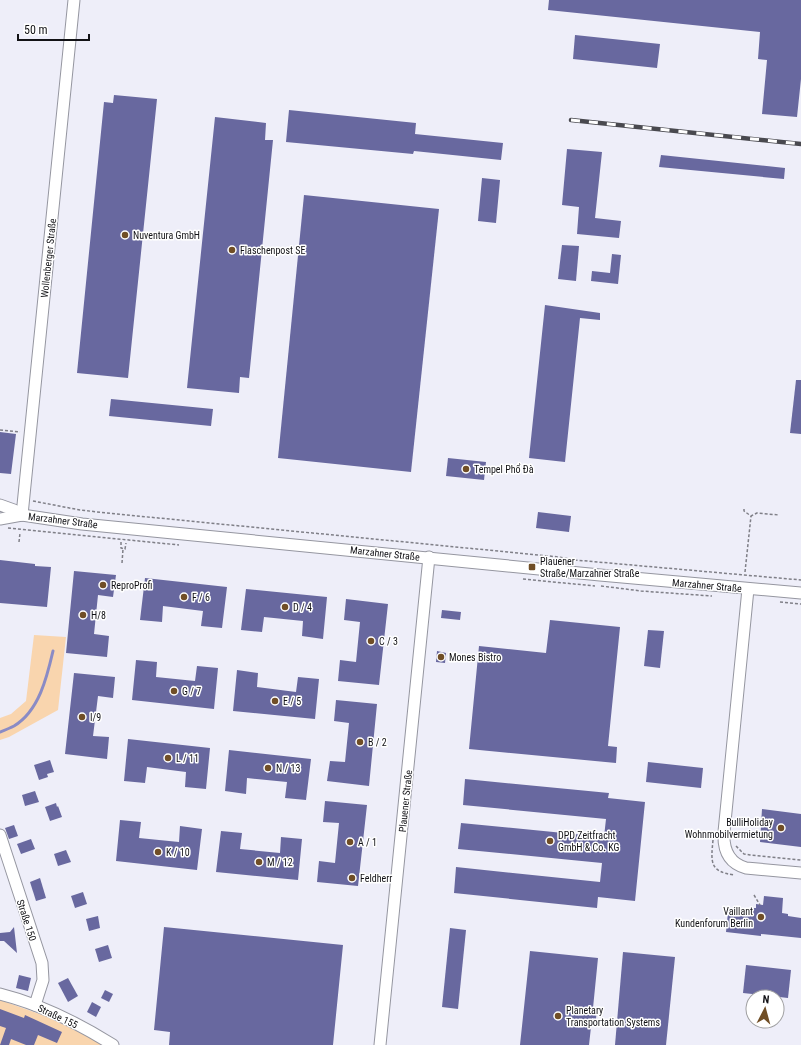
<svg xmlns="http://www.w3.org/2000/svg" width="801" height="1045" font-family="'Roboto Condensed',sans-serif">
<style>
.green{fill:#f9d5ae}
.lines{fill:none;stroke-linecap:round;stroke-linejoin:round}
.stream{stroke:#8a8bc5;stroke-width:3}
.building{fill:#68689f}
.minor-casing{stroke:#9596a0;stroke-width:13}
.path{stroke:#7f7f87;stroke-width:1.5;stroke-dasharray:3 2;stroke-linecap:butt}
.minor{stroke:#fff;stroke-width:11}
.rail-casing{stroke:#49494f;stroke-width:4.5}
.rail{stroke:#fff;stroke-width:3;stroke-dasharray:9;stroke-linecap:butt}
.poi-dot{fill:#704e26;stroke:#fff;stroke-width:1.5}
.labels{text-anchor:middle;stroke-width:3;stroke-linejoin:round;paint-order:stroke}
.poi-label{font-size:10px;fill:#121216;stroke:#fff;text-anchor:start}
.street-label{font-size:10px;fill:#121216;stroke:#fff}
</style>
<rect width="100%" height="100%" fill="#eeeef9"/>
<!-- green -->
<g class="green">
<polygon points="34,635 66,637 58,710 9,737 0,740 0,718 11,714 26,701"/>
<polygon points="0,1000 48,1017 105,1045 0,1045"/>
</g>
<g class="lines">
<!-- stream -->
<path class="stream" d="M0,732C5,730 10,728 14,726C39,711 47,677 53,651"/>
</g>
<!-- building -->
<g class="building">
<polygon points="549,0 801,0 801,79 797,117 762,114 767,60 758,59 760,32 548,10"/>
<polygon points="575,35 660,44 657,68 573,59"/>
<polygon points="114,95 157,99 128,378 77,373 104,102 113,103"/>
<polygon points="289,110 416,123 415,134 503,143 501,160 414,151 413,154 286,142"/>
<polygon points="215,117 266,123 265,140 273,140 249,378 240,377 239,393 187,388"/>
<polygon points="567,149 602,152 595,218 621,221 619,238 577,234 579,207 562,205"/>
<polygon points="661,155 785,168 784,179 659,167"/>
<polygon points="482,178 500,180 496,223 478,221"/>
<polygon points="304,195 439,209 411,472 278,458"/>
<polygon points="562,245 579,246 576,281 558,279"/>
<polygon points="612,254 621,255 618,284 591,281 592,271 610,273"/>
<polygon points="545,305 600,313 600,320 580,318 565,462 529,458"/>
<polygon points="796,380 801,380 801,434 790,433"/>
<polygon points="111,399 213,409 211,426 109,416"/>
<polygon points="0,432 16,434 11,474 0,473"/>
<polygon points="448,458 486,462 484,480 446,476"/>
<polygon points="538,512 571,516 569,532 536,528"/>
<polygon points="0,560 35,564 35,566 51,567 47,607 0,603"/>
<polygon points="74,571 116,575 113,597 98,595 94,634 109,636 107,657 66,653"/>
<polygon points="145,578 227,587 222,628 201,626 203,611 163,606 162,622 140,620"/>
<polygon points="246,589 327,597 323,639 302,636 303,621 264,617 262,632 241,630"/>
<polygon points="346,599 388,604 379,685 338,681 340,660 356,662 360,622 344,620"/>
<polygon points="442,610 461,612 460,620 441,618"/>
<polygon points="550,620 620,627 608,746 617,747 616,763 469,749 479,646 546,653"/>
<polygon points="648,630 664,631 660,668 644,666"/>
<polygon points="437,651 446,653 445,663 436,662"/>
<polygon points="136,660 157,662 156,677 195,681 197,666 218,668 214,709 132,700"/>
<polygon points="237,670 258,673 257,687 296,692 298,677 319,679 315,719 233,711"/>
<polygon points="74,673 115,677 113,698 98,696 93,736 109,737 107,759 65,754"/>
<polygon points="336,700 377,704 369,786 327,781 330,761 345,762 349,723 334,721"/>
<polygon points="128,739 210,748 206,789 185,787 186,772 147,767 145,783 124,781"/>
<polygon points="229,750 311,759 306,800 285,798 287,782 247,778 246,794 225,791"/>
<polygon points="50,760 54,772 47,774 48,777 39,780 34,765"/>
<polygon points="648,762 703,768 701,788 646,782"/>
<polygon points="465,779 609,793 608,798 645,802 635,901 598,897 597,908 454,893 456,867 600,882 602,863 458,849 461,823 604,837 606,819 463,805"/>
<polygon points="35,791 39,802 25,806 22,795"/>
<polygon points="325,801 367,805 358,886 317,882 319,861 335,863 339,823 323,822"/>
<polygon points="56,803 57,807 58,806 62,817 50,821 45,807"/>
<polygon points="762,809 801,814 801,847 760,842"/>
<polygon points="120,820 141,822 139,838 179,842 180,826 202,829 197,870 116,861"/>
<polygon points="14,825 18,836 9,839 5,828"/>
<polygon points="221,831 242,833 240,849 280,853 281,837 302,839 298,880 216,872"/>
<polygon points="31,839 35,849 21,854 17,844"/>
<polygon points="66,850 71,862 58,866 54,854"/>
<polygon points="40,878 46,898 36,901 30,882"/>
<polygon points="83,892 87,904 75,908 71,896"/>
<polygon points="764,896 783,898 782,913 788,914 788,916 801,918 801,938 761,934 761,936 726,932 728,912 751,915 752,908 756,908 756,904 763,905"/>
<polygon points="98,916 100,928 89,931 86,919"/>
<polygon points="14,927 17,953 4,941 0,941 0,933 10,932"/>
<polygon points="164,927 343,945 333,1045 169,1045 170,1032 154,1030"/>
<polygon points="450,928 466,930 458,1009 442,1007"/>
<polygon points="108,945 112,958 99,962 95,949"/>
<polygon points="530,951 598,958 593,1008 597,1008 596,1019 592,1018 589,1045 520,1045"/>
<polygon points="623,952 675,957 666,1045 615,1045"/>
<polygon points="746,965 791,970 788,998 743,993"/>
<polygon points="19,975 31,978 28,991 16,988"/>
<polygon points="68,978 78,996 68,1002 58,983"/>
<polygon points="105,990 113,994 109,1002 101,998"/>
<polygon points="92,1002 101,1007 96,1017 87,1012"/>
<polygon points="0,1009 24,1018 25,1015 62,1032 57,1043 38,1035 34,1045 26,1045 11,1039 9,1045 0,1045 6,1028 0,1026"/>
</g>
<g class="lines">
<defs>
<g id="minor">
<polyline points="0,505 14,510 22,515"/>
<polyline points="22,515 74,0"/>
<polyline points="0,519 22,515 82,524 600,575 801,593"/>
<path d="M748,589L724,832C723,849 728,863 746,868L801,873"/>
<polyline points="0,835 42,963 43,980 35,1005"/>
<path d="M0,994C40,1004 78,1023 113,1045"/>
<polyline points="380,1045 429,557"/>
</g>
</defs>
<!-- minor casing -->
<use href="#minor" class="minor-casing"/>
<!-- path -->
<g class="path">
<polyline points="0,430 20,432"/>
<polyline points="33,501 80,510 107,513 559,557 575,560 801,580"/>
<polyline points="744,509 744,511 751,516 757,513 779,515"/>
<polyline points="8,528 179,545"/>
<polyline points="19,542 20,533"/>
<polyline points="121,542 121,548 125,549 126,543"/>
<polyline points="122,563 123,549"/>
<polyline points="745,572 751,516"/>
<polyline points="523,579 595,586"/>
<polyline points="601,586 641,591 712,596"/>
<polyline points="780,602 801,604"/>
<path d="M713,840C711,862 709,872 735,875"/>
<polyline points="736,846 744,854 750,855 801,860"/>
<polyline points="754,895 760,905"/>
</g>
<!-- minor -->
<use href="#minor" class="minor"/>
<defs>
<polyline id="rail" points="571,120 801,144"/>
</defs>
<!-- rail casing -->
<use href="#rail" class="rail-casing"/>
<!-- rail -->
<use href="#rail" class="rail"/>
</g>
<!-- markers -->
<g class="poi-dot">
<circle cx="125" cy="235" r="4"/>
<circle cx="232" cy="250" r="4"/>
<circle cx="466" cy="469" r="4"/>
<rect x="528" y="563" width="8" height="8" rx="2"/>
<circle cx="103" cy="585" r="4"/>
<circle cx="184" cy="597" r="4"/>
<circle cx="285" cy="607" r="4"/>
<circle cx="83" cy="615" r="4"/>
<circle cx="371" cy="641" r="4"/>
<circle cx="441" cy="657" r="4"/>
<circle cx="174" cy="691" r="4"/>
<circle cx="275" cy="701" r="4"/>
<circle cx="82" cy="717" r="4"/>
<circle cx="360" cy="742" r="4"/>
<circle cx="168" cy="758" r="4"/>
<circle cx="268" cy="768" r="4"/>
<circle cx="781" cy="828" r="4"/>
<circle cx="550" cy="841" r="4"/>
<circle cx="350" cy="842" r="4"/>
<circle cx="158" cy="852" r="4"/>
<circle cx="259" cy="862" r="4"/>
<circle cx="352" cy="878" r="4"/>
<circle cx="761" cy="917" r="4"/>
<circle cx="558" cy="1016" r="4"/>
</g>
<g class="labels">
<!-- poi labels -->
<g class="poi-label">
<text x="133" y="239">Nuventura GmbH</text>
<text x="240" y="254">Flaschenpost SE</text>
<text x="474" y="473">Tempel Phổ Đà</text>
<text x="540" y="565">Plauener<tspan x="540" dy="12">Straße/Marzahner Straße</tspan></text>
<text x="111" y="589">ReproProfi</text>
<text x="192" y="601">F / 6</text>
<text x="293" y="611">D / 4</text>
<text x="91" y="619">H/8</text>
<text x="379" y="645">C / 3</text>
<text x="449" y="661">Mones Bistro</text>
<text x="182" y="695">G / 7</text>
<text x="283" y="705">E / 5</text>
<text x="90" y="721">I/9</text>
<text x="368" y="746">B / 2</text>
<text x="176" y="762">L / 11</text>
<text x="276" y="772">N / 13</text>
<text x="773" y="826" text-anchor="end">BulliHoliday<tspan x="773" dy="12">Wohnmobilvermietung</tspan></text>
<text x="558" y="839">DPD Zeitfracht<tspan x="558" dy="12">GmbH &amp; Co. KG</tspan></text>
<text x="358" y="846">A / 1</text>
<text x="166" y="856">K / 10</text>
<text x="267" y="866">M / 12</text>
<text x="360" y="882">Feldherr</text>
<text x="753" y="915" text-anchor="end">Vaillant<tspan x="753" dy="12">Kundenforum Berlin</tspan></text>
<text x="566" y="1014">Planetary<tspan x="566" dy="12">Transportation Systems</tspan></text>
</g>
<!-- street labels -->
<g class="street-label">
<text transform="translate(48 258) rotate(-84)" y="4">Wollenberger Straße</text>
<text transform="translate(63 520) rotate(7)" y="4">Marzahner Straße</text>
<text transform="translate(385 553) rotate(6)" y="4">Marzahner Straße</text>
<text transform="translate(707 585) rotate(5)" y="4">Marzahner Straße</text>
<text transform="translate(405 801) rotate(-84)" y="4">Plauener Straße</text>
<text transform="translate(27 920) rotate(72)" y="4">Straße 150</text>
<text transform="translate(58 1016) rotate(25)" y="4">Straße 155</text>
</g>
</g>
<!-- north arrow -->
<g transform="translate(765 1009) rotate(6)"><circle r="19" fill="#ffffff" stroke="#a0a0a2"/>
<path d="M0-3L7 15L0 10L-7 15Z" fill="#704e26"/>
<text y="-6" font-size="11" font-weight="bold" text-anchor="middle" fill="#121216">N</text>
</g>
<!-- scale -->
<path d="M18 34v6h71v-6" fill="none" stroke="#121216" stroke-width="2"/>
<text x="24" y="34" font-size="12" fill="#121216" stroke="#ffffff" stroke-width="3" paint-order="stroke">50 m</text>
</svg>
